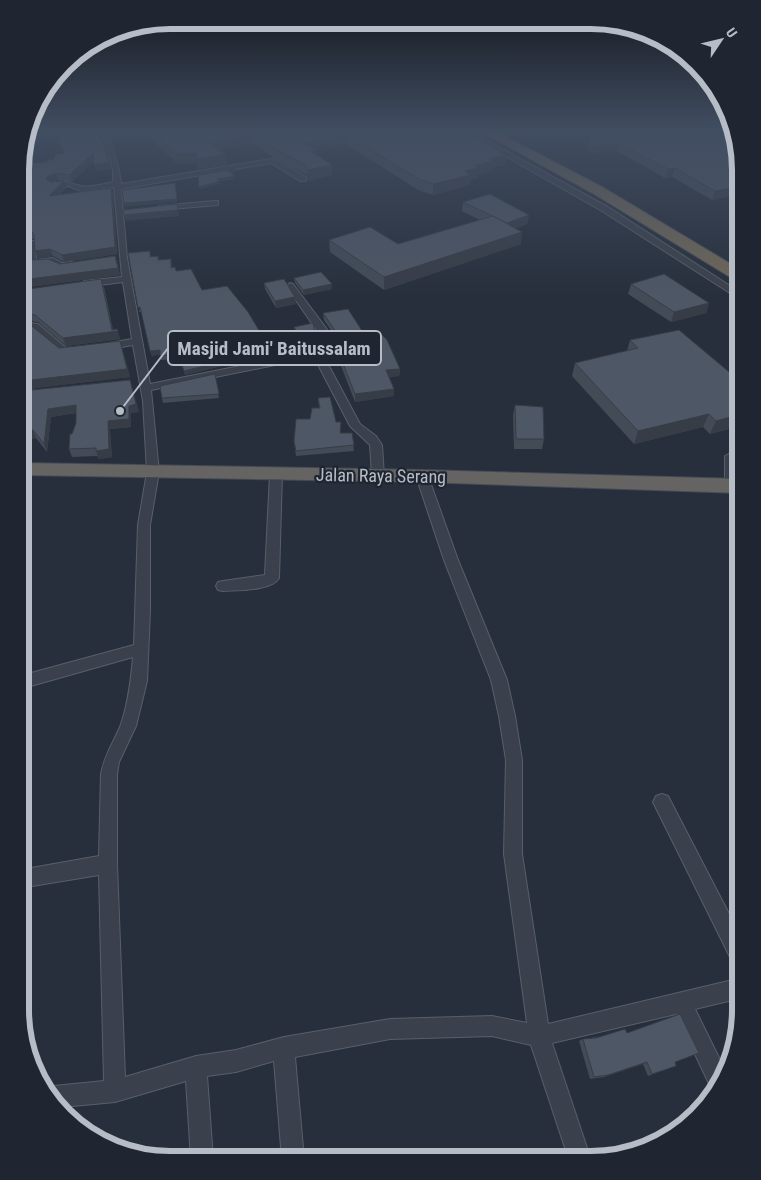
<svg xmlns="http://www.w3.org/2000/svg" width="761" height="1180" font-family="'Roboto Condensed',sans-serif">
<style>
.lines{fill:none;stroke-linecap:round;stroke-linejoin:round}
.minor-casing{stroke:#595f6a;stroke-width:2}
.trunk-casing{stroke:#464c57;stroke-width:2}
.motorway-casing{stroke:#464c57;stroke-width:2}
.minor{fill:#3b414c;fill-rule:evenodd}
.trunk{fill:#656462;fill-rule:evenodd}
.motorway{fill:#716959;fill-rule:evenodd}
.wall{fill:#434b57}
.shaded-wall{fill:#373d47}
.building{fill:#4e5765;stroke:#373d47}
.labels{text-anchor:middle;stroke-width:4.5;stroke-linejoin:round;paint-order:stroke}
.street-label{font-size:18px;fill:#b7bdc7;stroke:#202631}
.rim{fill:none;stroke:#b7bdc7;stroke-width:6}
.leader{fill:none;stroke:#b7bdc7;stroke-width:2}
.callout-dot{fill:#b7bdc7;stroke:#202631;stroke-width:2}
.callout{fill:#202631;stroke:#b7bdc7;stroke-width:2}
.callout-label{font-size:19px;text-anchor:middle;font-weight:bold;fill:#b7bdc7}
</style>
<rect width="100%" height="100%" fill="#272f3c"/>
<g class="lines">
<defs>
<g id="minor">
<polygon points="39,131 47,131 42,133"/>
<path d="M102,131H108L119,170L121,184L271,159L278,161L306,177V181H300L271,163L121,189L127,258L150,384L329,348L286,286L290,283L293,284L340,347L335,352L323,355L360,424L376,436L382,445L384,476L378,480L372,476L370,445L350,426L314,357L151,390L159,472L150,525V611L147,681L136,726L119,762L117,774V864L125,1077L196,1056L236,1050L284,1037L390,1019L492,1016L527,1023L504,854L506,760L499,716L491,680L444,560L416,476L422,472L428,476L458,560L507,680L515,716L522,760V854L548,1024L741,978V998L695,1009L724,1068L716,1091L712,1090L676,1014L552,1043L591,1160H569L531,1045L492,1036L390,1039L295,1057L304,1159H282L274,1061L236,1072L207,1076L213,1159H191L186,1081L115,1102L62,1107L47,1089L54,1086L104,1081L99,875L20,888V870L99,856L101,774C104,756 113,743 120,727C128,705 131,680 133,657L20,689V676L134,645L138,525L147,472L143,401L133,345L104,350L99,347L104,344L132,339L123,282L84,287L80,284L84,281L122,277L114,187L81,191L69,186L54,187L50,185C61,178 71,184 81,186C90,188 104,184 113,182V170Z"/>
<polygon points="461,131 469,131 608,207 741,293 741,300 602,211"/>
<polygon points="215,201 218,201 218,205 159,210 155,208 159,206"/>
<path d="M21,241H35L36,260L53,258L62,263L72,262L76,265C64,274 59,265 50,264C43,263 36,266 29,265L28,245H21Z"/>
<path d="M21,322L38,324L66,348H75L80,351C62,366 47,336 33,329C30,328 25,328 21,328Z"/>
<polygon points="741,447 741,456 737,458 737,485 735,488 727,488 725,485 725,456"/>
<path d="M276,470L282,474L279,578C272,591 237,590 223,591L218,590L216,586L218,582L223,581L265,575L270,474Z"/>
<polygon points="662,794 668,796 741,937 741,968 734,965 656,808 653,802 656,796"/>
</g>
<polygon id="trunk" points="21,463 422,470 741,479 741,493 422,482 21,475"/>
<polygon id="motorway" points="480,131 495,131 604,188 741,270 741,282 735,280 594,194"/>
</defs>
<!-- minor casing -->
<use href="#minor" class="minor-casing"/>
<!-- trunk casing -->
<use href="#trunk" class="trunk-casing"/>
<!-- motorway casing -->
<use href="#motorway" class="motorway-casing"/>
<!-- minor -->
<use href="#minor" class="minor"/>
<!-- trunk -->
<use href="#trunk" class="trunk"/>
<!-- motorway -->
<use href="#motorway" class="motorway"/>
</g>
<!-- wall -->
<g class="wall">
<polygon points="143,131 384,131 386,132 506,155 505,165 492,168 492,171 478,175 478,178 471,180 470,185 433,195 418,190 346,144 317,150 317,155 332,165 332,175 308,181 307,175 274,158 253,144 219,150 225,154 227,165 198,169 197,163 178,164"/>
<polygon points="57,135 92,140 111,169 96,171 94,161 72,182 58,180 53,182 64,181 66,188 59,195 111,188 113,194 117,254 64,262 53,256 38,258 35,239 21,239 26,247 26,257 29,260 60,264 115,256 120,275 21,288 21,201 29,200 47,162 64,153"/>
<polygon points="590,137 741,169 741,194 712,200 672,177 665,178 617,151 590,154 588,145"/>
<polygon points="463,202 529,215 527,224 516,228 521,244 384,290 330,252 329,240 398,244 480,220 462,211"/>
<polygon points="150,251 151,257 158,256 159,260 171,259 172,268 202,290 272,352 273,356 255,360 254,358 185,375 180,359 161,360 160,354 152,356 141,312 139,312"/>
<polygon points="294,278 332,289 304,295 295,283"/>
<polygon points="264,283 296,304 276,308 265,289"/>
<polygon points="631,284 709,303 706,313 671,322 628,294"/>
<polygon points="104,287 113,330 117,329 120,339 66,346 38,322 21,320 21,290"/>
<polygon points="323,313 368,340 400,369 399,376 389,377 394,389 394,396 355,402 336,353 336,346 339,342 324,320"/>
<polygon points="21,322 59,348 122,348 130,377 35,388 32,390 130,380 139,412 131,413 131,427 110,429 112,457 99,459 97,456 72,457 69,449 76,423 76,413 51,417 47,452 36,438 25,440 21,432 24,411 21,411"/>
<polygon points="294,327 317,342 318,348 306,351 295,334"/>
<polygon points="630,340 741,382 741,425 740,426 710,434 703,427 634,444 572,376 575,363 627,351"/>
<polygon points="215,374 219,398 163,403 162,398"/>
<polygon points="318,398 336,422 341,433 352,433 354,451 296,456 294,441 310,419 319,408"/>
<polygon points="515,405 544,439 542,449 514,449 513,415"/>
<polygon points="627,1033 675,1062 676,1066 648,1076 643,1064 604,1077 590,1079 579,1041 583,1039"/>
</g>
<!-- shaded-wall -->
<g class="shaded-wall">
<polygon points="252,134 253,144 210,152 209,142"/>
<polygon points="346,135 346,144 317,150 317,160 305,143"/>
<polygon points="619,143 617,151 590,154 591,146"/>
<polygon points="93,153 95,160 72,182 70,175"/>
<polygon points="196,153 225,154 227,165 198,169 197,163 178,164 176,154"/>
<polygon points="506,155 505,165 492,168 492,171 478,175 478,178 471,180 470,185 433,195 433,184 465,171 489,159"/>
<polygon points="109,162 111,169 96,171 94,165"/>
<polygon points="332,165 332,175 308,181 307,170"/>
<polygon points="675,168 672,177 665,178 668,169"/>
<polygon points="236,169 236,172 228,174 228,171"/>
<polygon points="56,173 58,180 49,183 46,179 47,177"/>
<polygon points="235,176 235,179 217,182 217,179"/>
<polygon points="64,181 66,188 51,203 49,196"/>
<polygon points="220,181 221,184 200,189 199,187"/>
<polygon points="176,186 177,202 125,207 124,203"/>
<polygon points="741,186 741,194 712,200 715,191"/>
<polygon points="111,188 113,194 117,254 64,262 62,255"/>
<polygon points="177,204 179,216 126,221 124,215"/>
<polygon points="529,215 527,224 506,232 507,223"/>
<polygon points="522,232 521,244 384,290 384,277"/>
<polygon points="23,240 26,247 26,262 23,255"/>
<polygon points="50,249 53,256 38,258 35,251"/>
<polygon points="115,256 120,275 21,288 21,280"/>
<polygon points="101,279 113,332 118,331 120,339 66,346 63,338"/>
<polygon points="332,284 332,289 304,295 303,290"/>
<polygon points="295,297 296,304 276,308 275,301"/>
<polygon points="709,303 706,313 671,322 674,312"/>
<polygon points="120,341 130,377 35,388 28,392 25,385 31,380"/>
<polygon points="317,342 318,348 306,351 306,344"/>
<polygon points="160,350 161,354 152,356 150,351"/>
<polygon points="272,352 273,356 255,360 255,355"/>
<polygon points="254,354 254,358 185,375 184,371"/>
<polygon points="400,369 399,376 386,378 386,370"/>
<polygon points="130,380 139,412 131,413 131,427 110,429 112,457 99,459 96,451 108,421"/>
<polygon points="394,389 394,396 355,402 355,394"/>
<polygon points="25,402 29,410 21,411 21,403"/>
<polygon points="76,405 79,412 51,417 47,452 44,444 48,409"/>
<polygon points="709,414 703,427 634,444 638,431"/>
<polygon points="741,414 741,425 740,426 710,434 716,421"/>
<polygon points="33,430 36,438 25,440 21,432"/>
<polygon points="647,1062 643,1064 604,1077 608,1075"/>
</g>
<!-- building -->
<g class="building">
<polygon points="85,131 89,131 92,140 92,131 97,131 104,146 109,162 94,165 93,153 70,175 56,173 47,177 46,179 51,182 64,181 49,196 111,188 115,247 62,255 50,249 35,251 34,234 32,232 21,232 21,201 29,200 21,170 21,164 47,162 47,160 53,160 56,154 64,153 57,135"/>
<polygon points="151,131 384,131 386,132 391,131 462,131 506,155 489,159 493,161 475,166 479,168 465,171 471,175 433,184 419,179 346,135 305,143 317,150 311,151 332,165 307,170 306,165 273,148 252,134 209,142 225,154 196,159 196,153 176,154"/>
<polygon points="621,131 733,131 741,169 741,186 715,191 675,168 668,169 619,143 591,146 590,137"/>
<polygon points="236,169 228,171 235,176 217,179 220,181 199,187 198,175"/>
<polygon points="175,183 177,199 124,203 122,190"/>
<polygon points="490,194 529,215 507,223 463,202"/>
<polygon points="177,204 178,210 124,215 123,210"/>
<polygon points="493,216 522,232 384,277 329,240 370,227 398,244"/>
<polygon points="21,239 23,240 23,255 29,260 48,259 60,264 115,256 118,268 21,280"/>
<polygon points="150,251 150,257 158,256 158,260 171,259 171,268 175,267 176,271 191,269 202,290 227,286 248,312 272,352 255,355 254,354 184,371 179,354 160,356 160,350 150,351 140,307 138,308 128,253"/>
<polygon points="321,272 332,284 303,290 294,278"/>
<polygon points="664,274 709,303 674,312 631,284"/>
<polygon points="101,279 112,330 117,329 118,331 63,338 35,315 21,313 21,290"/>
<polygon points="284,279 295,297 275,301 264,283"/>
<polygon points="348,309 368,340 382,335 387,340 400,369 386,370 394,389 355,394 336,346 341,339 323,313"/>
<polygon points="21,322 28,323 59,348 120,341 127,369 31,380 25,385 32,390 130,380 136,404 129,406 129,419 108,421 109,449 96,451 96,448 69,449 70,434 72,434 76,423 76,405 48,409 44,444 33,430 21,432 25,402 21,403"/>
<polygon points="313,323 317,342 306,344 294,327"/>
<polygon points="679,330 741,382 741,414 716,421 709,414 638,431 575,363 638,348 630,340"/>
<polygon points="215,374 219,394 162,398 160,386"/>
<polygon points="330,397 336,422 341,422 340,433 352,433 354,445 296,451 294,441 296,419 310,419 312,408 320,408 318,398"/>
<polygon points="515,405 543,407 544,439 516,439"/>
<polygon points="680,1014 699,1053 675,1062 676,1066 652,1074 647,1062 608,1075 594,1077 583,1039 596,1038 625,1029 627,1033"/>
</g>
<!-- sky -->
<linearGradient id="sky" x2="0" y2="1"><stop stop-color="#151a21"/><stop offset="0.44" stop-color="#414d61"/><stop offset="1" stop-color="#414d61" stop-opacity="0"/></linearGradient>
<rect width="761" height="296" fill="url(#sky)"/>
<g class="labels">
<!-- street labels -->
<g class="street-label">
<text transform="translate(381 476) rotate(1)" y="6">Jalan Raya Serang</text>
</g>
</g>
<!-- crop -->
<path d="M0 0H761V1180H0ZM170 29H591A141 141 0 0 1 732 170V1010A141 141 0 0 1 591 1151H170A141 141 0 0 1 29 1010V170A141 141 0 0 1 170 29Z" fill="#202631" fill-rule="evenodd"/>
<path class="rim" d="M170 29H591A141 141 0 0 1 732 170V1010A141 141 0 0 1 591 1151H170A141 141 0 0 1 29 1010V170A141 141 0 0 1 170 29Z"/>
<!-- callouts -->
<path class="leader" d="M120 411L168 348"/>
<circle class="callout-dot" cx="120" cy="411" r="5"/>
<rect class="callout" x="168" y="331" width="213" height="34" rx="5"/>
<g class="callout-label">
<text x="274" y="355">Masjid Jami' Baitussalam</text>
</g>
<!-- north arrow -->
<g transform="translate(721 40) rotate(55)" stroke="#202631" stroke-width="4" paint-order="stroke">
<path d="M0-4L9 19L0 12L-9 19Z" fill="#b7bdc7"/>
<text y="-8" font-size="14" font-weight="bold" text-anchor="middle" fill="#b7bdc7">U</text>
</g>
</svg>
